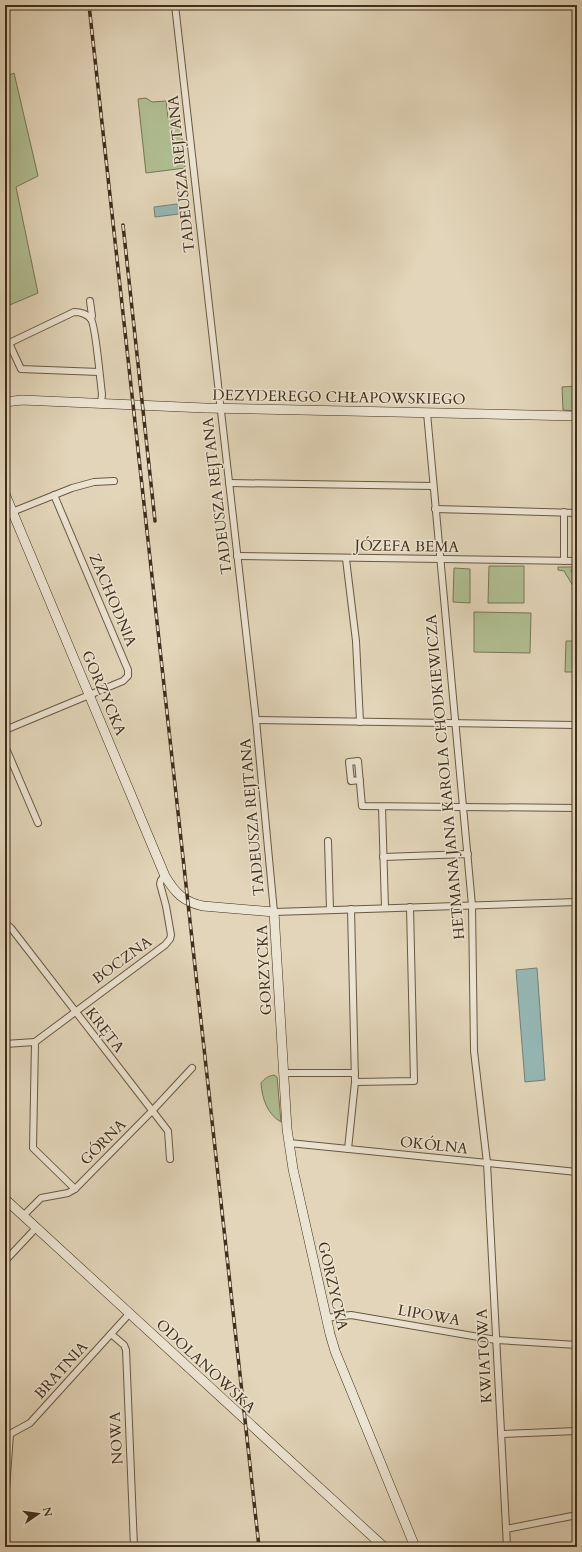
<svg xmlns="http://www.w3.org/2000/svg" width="582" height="1552" font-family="Cardo,serif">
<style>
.green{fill:#b0be92;stroke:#787656}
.water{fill:#96b8b5;stroke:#748177}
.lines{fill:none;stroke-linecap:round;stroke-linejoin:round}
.street-casing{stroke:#695842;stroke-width:8}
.secondary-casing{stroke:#412e1a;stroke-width:10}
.street{stroke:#ece4d2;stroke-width:6}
.secondary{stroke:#ece4d2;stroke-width:9}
.rail-casing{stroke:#412e1a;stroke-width:3.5}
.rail{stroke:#ece4d2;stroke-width:2;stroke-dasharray:6;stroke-linecap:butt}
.labels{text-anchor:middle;stroke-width:3;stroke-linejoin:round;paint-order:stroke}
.street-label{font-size:15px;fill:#412e1a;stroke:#ece4d2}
</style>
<rect width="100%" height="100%" fill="#e2d5b9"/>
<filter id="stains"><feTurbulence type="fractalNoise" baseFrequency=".005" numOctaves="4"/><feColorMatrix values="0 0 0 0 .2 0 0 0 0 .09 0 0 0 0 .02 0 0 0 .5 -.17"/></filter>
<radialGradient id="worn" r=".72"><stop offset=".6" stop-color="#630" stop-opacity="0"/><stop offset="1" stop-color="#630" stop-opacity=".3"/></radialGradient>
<!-- green -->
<g class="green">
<polygon points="14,73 38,176 16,187 38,293 5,307 5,77"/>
<polygon points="146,98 152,102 166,101 168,118 180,116 185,168 146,173 138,99"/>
<polygon points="577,386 577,411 563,410 562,387"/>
<polygon points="489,566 524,566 524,603 488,603"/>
<polygon points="558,567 575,567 576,570 571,570 577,582 577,588 572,589 573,586 564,571 558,570"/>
<polygon points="454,568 470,569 470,603 453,602"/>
<polygon points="474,612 531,613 530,653 474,652"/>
<polygon points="566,641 577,641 577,672 565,672"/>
<path d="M274,1075L277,1077L281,1122C267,1114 262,1098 261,1083C265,1078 268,1076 274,1075Z"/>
</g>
<!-- water -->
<g class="water">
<polygon points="177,204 179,214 155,217 154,207"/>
<polygon points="537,968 545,1080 525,1082 516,970"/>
</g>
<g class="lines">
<defs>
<g id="street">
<polyline points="175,5 256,720 274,912 577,902"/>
<polyline points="90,301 92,316 91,319"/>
<polyline points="9,343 21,369 99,372"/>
<path d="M5,345L74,312C80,312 86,313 91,319C96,327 100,380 102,394L101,404"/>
<polyline points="427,413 472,905 474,1051 487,1163 507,1547"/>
<polyline points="229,483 433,486"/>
<polyline points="435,509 577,513"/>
<polyline points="12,512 72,488 94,482 114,481"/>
<polyline points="237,556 577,561"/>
<polyline points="346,559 356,641 360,722"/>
<polyline points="564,561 564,512"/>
<polyline points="256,720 577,725"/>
<polyline points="5,730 123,681 128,676 128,670 54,495"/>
<polyline points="5,746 38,823"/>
<polyline points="360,780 351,781 349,762 358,761 362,806 577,808"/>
<polyline points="382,807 385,908"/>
<polyline points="328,841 330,910"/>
<polyline points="383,857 468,854"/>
<polyline points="5,923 11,928 168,1131 170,1159"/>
<polyline points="5,1044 35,1042"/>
<polyline points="284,1073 355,1073"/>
<polyline points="355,1082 414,1081 410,907"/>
<polyline points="289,1143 577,1172"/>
<polyline points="348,1149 355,1082 351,909"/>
<polyline points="75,1189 33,1148 35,1042 165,945 170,939 171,935 166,906 160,884 161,880 165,876"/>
<polyline points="5,1210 11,1204"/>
<polyline points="23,1216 41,1198 68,1193 75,1189 152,1111 192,1068"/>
<polyline points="5,1261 36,1228"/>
<polyline points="326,1318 351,1315 496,1340 577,1345"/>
<polyline points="111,1334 124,1345 126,1350 134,1547"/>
<polyline points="501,1434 577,1431"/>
<polyline points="5,1435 10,1434 30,1423 129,1314"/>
<polyline points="5,1504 10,1434"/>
<polyline points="506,1529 577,1515"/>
</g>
<g id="secondary">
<polyline points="5,402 22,400 205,408 577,416"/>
<path d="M5,494L165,876C175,893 184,902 203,906L274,912L287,1129L293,1169L330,1334L335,1351L415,1547"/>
<polyline points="5,1199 384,1547"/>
</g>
</defs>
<!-- street casing -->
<use href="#street" class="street-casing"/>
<!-- secondary casing -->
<use href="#secondary" class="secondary-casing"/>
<!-- street -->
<use href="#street" class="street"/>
<!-- secondary -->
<use href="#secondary" class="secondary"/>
<defs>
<g id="rail">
<polyline points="89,5 259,1547"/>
<polyline points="123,225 155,521"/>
</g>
</defs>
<!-- rail casing -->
<use href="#rail" class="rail-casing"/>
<!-- rail -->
<use href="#rail" class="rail"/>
</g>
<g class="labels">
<!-- street labels -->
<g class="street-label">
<text transform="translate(181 174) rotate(-96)" y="5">TADEUSZA REJTANA</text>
<text transform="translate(339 397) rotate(1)" y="5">DEZYDEREGO CHŁAPOWSKIEGO</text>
<text transform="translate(217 496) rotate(-97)" y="5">TADEUSZA REJTANA</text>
<text transform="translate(407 546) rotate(1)" y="5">JÓZEFA BEMA</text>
<text transform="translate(113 600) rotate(67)" y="5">ZACHODNIA</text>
<text transform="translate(104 693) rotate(67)" y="5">GORZYCKA</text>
<text transform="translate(445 777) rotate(-95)" y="5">HETMANA JANA KAROLA CHODKIEWICZA</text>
<text transform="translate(252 817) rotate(-95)" y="5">TADEUSZA REJTANA</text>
<text transform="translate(122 960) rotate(-36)" y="5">BOCZNA</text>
<text transform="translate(264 970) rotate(-93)" y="5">GORZYCKA</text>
<text transform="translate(105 1030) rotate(52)" y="5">KRĘTA</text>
<text transform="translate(103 1142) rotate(-45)" y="5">GÓRNA</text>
<text transform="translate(434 1145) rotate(6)" y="5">OKÓLNA</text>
<text transform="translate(333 1286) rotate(77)" y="5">GORZYCKA</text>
<text transform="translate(429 1315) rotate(10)" y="5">LIPOWA</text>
<text transform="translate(484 1356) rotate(-93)" y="5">KWIATOWA</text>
<text transform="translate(206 1366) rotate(43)" y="5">ODOLANOWSKA</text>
<text transform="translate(61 1370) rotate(-48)" y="5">BRATNIA</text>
<text transform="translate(116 1438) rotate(-93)" y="5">NOWA</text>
</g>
</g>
<!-- margin -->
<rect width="582" height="1552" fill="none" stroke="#e2d5b9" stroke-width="20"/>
<rect x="6" y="6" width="570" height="1540" fill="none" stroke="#412e1a" stroke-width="2"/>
<rect x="10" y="10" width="562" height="1532" fill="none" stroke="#412e1a"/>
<!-- north arrow -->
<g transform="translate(38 1514) rotate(77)" stroke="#ece4d2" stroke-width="3" paint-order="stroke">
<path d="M0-3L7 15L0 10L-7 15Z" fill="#412e1a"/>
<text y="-6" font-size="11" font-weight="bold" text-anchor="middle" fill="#412e1a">N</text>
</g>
<rect width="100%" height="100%" filter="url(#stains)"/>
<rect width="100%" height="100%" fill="url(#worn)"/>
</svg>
